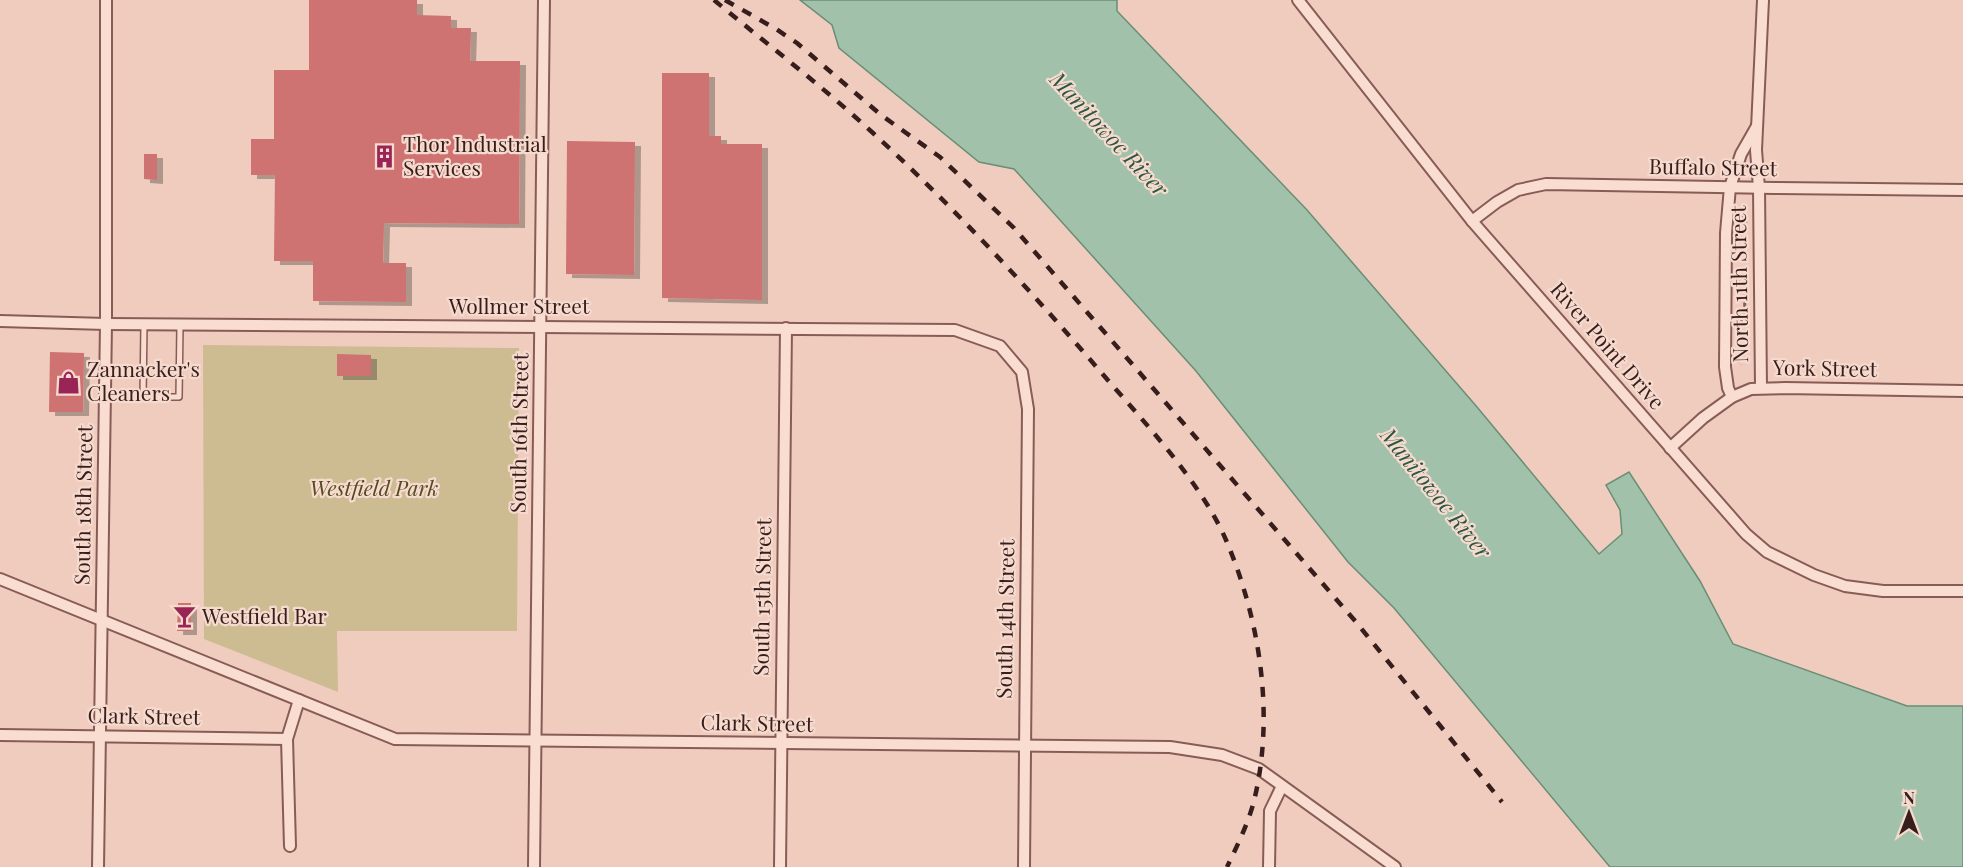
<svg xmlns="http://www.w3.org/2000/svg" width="1963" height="867" font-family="'Playfair Display',serif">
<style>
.green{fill:#cdbc92}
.water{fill:#a2c1ab;stroke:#698e75;stroke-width:1.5}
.building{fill:#cf7272;filter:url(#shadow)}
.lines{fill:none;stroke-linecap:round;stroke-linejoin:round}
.service-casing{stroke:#885c56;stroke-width:8}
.minor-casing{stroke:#885c56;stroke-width:14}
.path{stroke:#885c56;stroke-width:3;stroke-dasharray:4.5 3;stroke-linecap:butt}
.service{stroke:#faddd1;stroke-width:5}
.minor{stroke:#faddd1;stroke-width:10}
.rail{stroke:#371d1c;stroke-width:4.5;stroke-dasharray:10 10;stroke-linecap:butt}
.labels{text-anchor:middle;stroke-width:4.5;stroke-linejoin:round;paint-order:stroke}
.poi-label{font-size:21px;fill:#371d1c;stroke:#f6dace;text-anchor:start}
.street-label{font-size:21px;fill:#371d1c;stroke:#f6dace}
.park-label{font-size:21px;font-style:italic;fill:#544c21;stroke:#f6dace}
.water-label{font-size:22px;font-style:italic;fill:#2a5742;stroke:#f6dace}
</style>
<defs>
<filter id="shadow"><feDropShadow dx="6" dy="4" stdDeviation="0" flood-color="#0004"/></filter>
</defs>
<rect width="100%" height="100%" fill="#efccbe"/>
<!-- green -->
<polygon class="green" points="203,345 519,348 517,631 337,631 338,692 204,639"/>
<!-- water -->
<polygon class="water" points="800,0 1117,0 1117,11 1307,210 1477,407 1599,554 1622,534 1620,510 1606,485 1629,472 1700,581 1733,644 1907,706 1963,706 1963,867 1610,867 1394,608 1348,562 1196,371 1014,169 979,162 839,48 832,25"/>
<!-- building -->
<g class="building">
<polygon points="309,0 417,0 417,15 451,16 451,28 471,28 470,61 520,61 519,224 384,223 383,263 406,263 406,302 313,301 313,261 274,261 275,175 251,175 251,139 274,139 274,70 309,70"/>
<polygon points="662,73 709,73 709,136 721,136 721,144 762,144 762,300 662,298"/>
<polygon points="567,141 635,142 634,275 566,274"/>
<polygon points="144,154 157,154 157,180 144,179"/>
<polygon points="50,352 84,353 83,412 49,412"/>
<polygon points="337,354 371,355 371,376 337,376"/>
<polygon points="178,603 191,603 191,631 177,631"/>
</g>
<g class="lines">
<defs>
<polyline id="service" points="144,324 143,397 179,397 180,325"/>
<g id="minor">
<polyline points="1298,0 1472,221 1746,534 1767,552 1814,575 1845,586 1883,591 1963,591"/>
<polyline points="1472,221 1497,202 1518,190 1546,184 1774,188 1963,190"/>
<polyline points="0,321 106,324 955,330 1000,346 1022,372 1028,409 1024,867"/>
<polyline points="1761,388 1759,188 1756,150 1763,0"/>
<polyline points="1732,397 1728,388 1725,367 1726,233 1730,187 1741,154 1757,126"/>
<polyline points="1670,448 1703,418 1732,397 1751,389 1785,388 1963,391"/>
<polyline points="0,579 395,739 1170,747 1222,755 1259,769 1395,867"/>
<polyline points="0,735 287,739"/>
<polyline points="290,846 287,739 299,700"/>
<polyline points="98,867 106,324 106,0"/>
<polyline points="534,867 544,0"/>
<polyline points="780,867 786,328"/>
<polyline points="1269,867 1270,811 1282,786"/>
</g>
</defs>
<!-- service casing -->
<use href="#service" class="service-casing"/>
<!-- minor casing -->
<use href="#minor" class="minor-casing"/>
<!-- path -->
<g class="path">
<polyline points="1741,207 1746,223"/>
<polyline points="1739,257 1746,238"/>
<path d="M1738,281C1748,303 1746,309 1738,332"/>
<polyline points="1738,358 1741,365"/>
</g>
<!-- service -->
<use href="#service" class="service"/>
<!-- minor -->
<use href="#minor" class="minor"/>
<!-- rail -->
<g class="rail">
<path d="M714,0C767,44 822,86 873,133C956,209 1032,292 1106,378C1146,424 1202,484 1226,540C1260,620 1275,715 1254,801C1248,824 1237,846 1227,867"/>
<polyline points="725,0 776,29 797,43 881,115 940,157 1014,228 1356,622 1502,802"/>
</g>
</g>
<!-- icons -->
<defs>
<symbol id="building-bare" viewBox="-9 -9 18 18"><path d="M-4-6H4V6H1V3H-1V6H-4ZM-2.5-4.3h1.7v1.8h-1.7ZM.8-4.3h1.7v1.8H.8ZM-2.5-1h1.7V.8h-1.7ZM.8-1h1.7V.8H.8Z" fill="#992456" stroke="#f6dace" stroke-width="2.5" paint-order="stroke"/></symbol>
<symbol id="shop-bare" viewBox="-9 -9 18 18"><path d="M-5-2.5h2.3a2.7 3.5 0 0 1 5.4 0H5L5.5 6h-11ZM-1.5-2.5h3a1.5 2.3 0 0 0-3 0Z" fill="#992456" stroke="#f6dace" stroke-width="2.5" paint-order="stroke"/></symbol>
<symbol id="bar-bare" viewBox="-9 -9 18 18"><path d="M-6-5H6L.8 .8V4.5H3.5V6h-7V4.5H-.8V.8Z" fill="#992456" stroke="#f6dace" stroke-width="2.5" paint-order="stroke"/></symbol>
</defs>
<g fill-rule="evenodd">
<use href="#building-bare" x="368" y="140" width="33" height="33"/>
<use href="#shop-bare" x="52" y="366" width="33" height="33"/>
<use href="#bar-bare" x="168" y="600" width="33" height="33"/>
</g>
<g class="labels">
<!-- poi labels -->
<g class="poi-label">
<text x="403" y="152">Thor Industrial<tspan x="403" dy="24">Services</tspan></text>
<text x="87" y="377">Zannacker's<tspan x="87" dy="24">Cleaners</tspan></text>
<text x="202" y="624">Westfield Bar</text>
</g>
<!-- street labels -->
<g class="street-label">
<text transform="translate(1713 168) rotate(1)" y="7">Buffalo Street</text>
<text transform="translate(1740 284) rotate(-91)" y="7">North 11th Street</text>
<text x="519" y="314">Wollmer Street</text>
<text transform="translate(1607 346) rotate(49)" y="7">River Point Drive</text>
<text transform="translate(1825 369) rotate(1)" y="7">York Street</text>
<text transform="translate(520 433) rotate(-89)" y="7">South 16th Street</text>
<text transform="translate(84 505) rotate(-89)" y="7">South 18th Street</text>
<text transform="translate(763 597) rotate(-89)" y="7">South 15th Street</text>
<text transform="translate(1006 619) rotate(-89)" y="7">South 14th Street</text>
<text transform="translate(144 717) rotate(1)" y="7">Clark Street</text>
<text transform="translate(757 724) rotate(1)" y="7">Clark Street</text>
</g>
<!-- park labels -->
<g class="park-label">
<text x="374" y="496">Westfield Park</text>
</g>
<!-- water labels -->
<g class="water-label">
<text transform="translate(1109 134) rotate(47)" y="8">Manitowoc River</text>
<text transform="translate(1436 493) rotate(51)" y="8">Manitowoc River</text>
</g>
</g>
<!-- north arrow -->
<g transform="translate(1909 813)" stroke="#f6dace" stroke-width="4.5" paint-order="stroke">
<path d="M0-4.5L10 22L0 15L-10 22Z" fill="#371d1c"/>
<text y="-9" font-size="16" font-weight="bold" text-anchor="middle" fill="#371d1c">N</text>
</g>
</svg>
